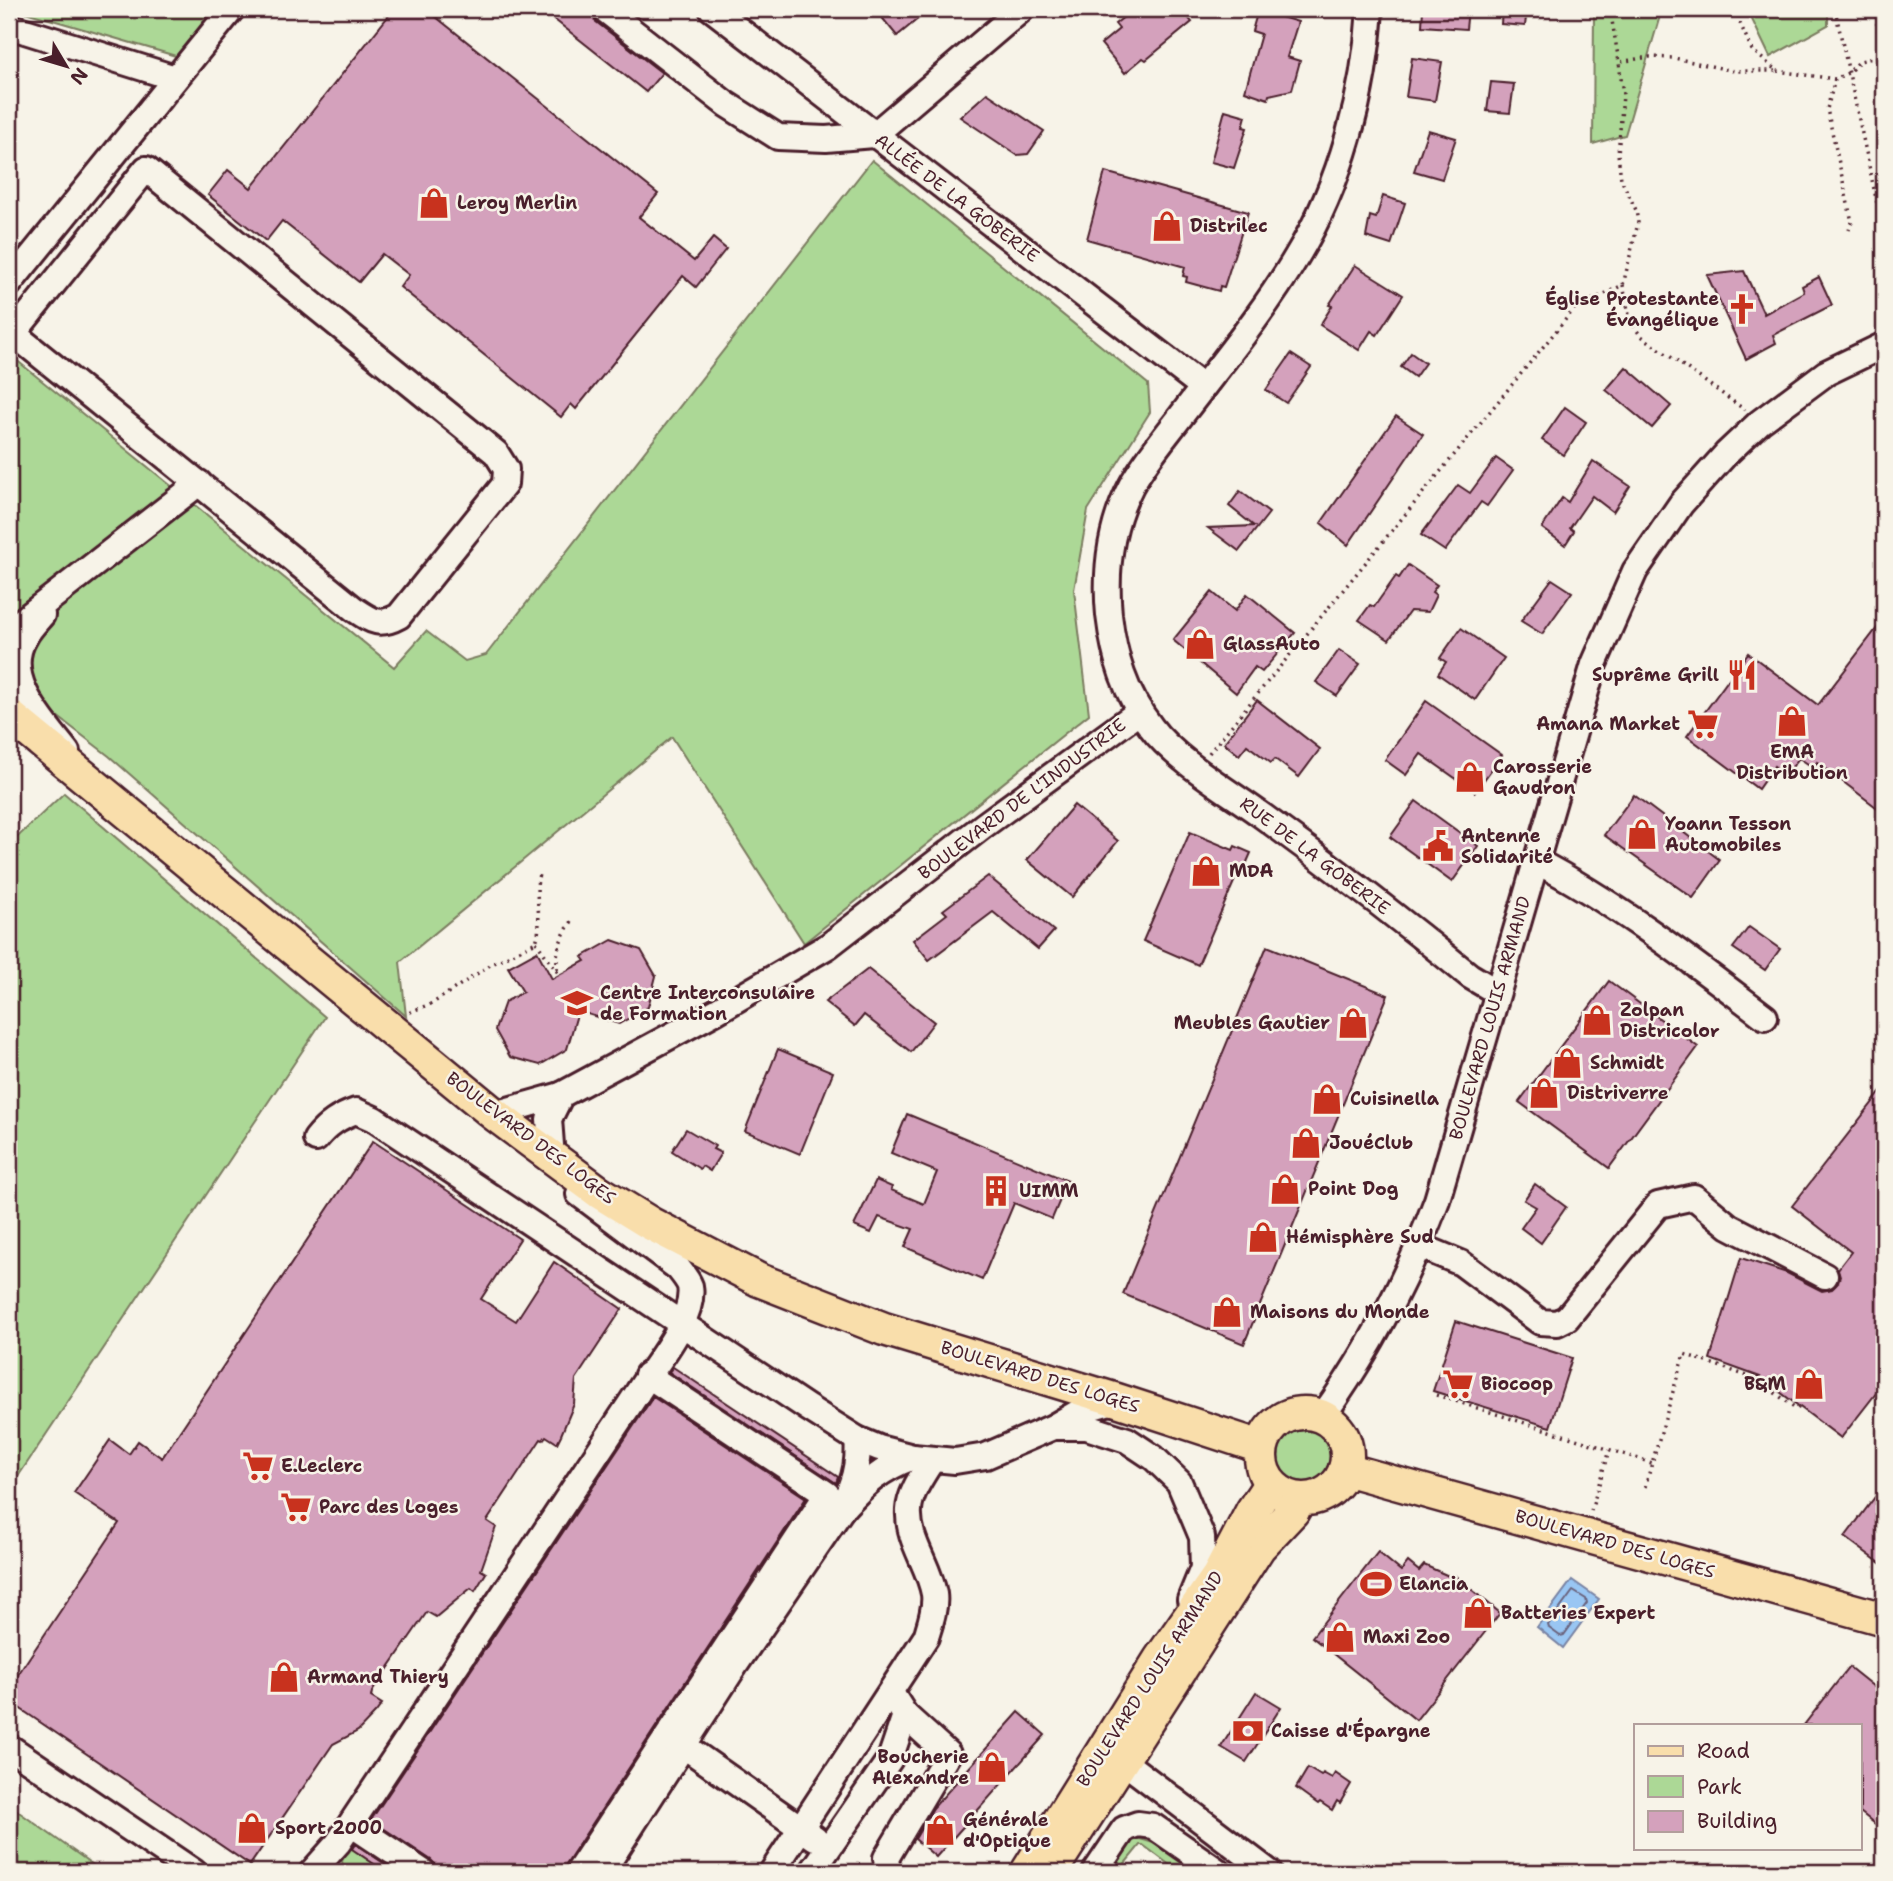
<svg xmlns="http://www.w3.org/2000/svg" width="1893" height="1881" font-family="'Shantell Sans',sans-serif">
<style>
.green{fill:#acd896;stroke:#7b7c60;stroke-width:2}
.water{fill:#99c6f3;stroke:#7983a3;stroke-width:2}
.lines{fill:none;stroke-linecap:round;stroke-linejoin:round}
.shore{stroke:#6a627b;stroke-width:2}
.building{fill:#d4a1bc;stroke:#4a1f2b;stroke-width:2}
.minor-casing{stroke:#4a1f2b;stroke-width:30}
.major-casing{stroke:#4a1f2b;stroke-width:37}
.path{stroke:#4a1f2b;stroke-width:3.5;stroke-dasharray:2 5;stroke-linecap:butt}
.minor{stroke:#f7f3e8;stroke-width:24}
.major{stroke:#f9deab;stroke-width:32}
.labels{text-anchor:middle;stroke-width:5;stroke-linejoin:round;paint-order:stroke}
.street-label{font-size:18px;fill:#4a1f2b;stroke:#f7f3e8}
.poi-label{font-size:18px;font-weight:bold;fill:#4a1f2b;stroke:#f7f3e8;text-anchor:start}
</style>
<rect width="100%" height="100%" fill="#f7f3e8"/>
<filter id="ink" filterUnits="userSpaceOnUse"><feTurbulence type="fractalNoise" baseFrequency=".0143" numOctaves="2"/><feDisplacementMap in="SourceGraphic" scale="14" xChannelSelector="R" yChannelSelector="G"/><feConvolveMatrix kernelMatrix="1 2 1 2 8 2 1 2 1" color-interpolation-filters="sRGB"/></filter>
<g filter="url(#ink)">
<!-- green -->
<g class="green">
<polygon points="15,9 214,9 176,56"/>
<polygon points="1594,9 1662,9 1625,135 1593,144"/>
<polygon points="1747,9 1828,9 1828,25 1770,57"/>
<polygon points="872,160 1148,384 1150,412 1088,510 1074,590 1089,714 804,943 672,737 400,962 406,1016 109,756 9,679 9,354 394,667 426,631 465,661 486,655"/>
<polygon points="64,793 325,1017 9,1490 9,845"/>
<circle cx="1301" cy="1453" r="30"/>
<polygon points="9,1805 103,1872 9,1872"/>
<polygon points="1137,1838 1160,1845 1188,1862 1179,1872 1143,1845 1140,1845 1118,1872 1110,1872 1127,1845"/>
<polygon points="349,1847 386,1872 344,1872 342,1861"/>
</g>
<!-- water -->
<polygon class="water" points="1572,1580 1599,1599 1563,1648 1537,1627"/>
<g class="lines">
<!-- shore -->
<polygon class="shore" points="1573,1591 1586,1599 1587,1603 1564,1635 1560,1636 1549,1628 1548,1625"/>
</g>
<!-- building -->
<g class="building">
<polygon points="394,9 426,9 658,194 639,217 694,261 713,238 726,249 696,287 683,276 576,409 571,404 561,417 400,287 409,275 382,254 359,282 282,221 266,241 208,195 228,170 251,188"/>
<polygon points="541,9 589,9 595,21 662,73 646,92"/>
<polygon points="875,9 930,9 897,36"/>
<polygon points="1134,9 1181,9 1192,22 1146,60 1143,58 1125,73 1101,44 1119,29 1115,24"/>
<polygon points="1423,9 1468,9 1466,29 1422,26"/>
<polygon points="1502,9 1527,9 1525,26 1501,24"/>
<polygon points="1258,10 1298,22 1287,57 1300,61 1292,90 1269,95 1268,99 1245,91 1261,34 1252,31"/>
<polygon points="1412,58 1442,62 1435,101 1406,97"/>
<polygon points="1491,82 1514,84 1510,113 1487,111"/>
<polygon points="987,93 1044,131 1028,154 1017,155 960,117"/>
<polygon points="1225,110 1246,116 1243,127 1247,128 1234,168 1211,162"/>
<polygon points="1428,130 1456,138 1442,179 1414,171"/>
<polygon points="1105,172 1248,212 1224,287 1220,286 1219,291 1186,282 1187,277 1183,276 1185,267 1087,239"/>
<polygon points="1383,196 1405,203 1391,245 1366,237 1370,216 1376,218"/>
<polygon points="1355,265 1403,295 1377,335 1371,331 1359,350 1320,325 1332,306 1329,305"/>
<polygon points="1744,271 1764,314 1804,292 1802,286 1819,277 1832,305 1773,335 1776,343 1746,359 1707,275"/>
<polygon points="1411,353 1425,363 1415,377 1401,367"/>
<polygon points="1291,354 1311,367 1286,403 1266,390"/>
<polygon points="1626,367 1671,406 1652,428 1606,390"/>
<polygon points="1565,407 1586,422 1564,455 1542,440"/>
<polygon points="1396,416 1423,434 1348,545 1321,523"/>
<polygon points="1496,458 1513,470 1487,506 1481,502 1445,551 1421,535 1458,485 1470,493"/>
<polygon points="1593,461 1630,486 1613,512 1592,496 1570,528 1574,531 1565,545 1542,528 1562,498 1568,502"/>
<polygon points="1240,491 1269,513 1239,551 1208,528 1254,526 1229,506"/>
<polygon points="1408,565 1437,585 1432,592 1436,595 1428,612 1410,611 1389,640 1359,620 1370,605 1374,607 1396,576 1399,578"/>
<polygon points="1552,579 1572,592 1542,634 1521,621"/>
<polygon points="1212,592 1235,611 1247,594 1295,633 1262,672 1255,667 1236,693 1173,640"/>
<polygon points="1884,619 1884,813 1817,762 1814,768 1799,758 1786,775 1774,766 1758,789 1687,736 1748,653 1818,705"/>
<polygon points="1461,628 1504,658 1475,700 1438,674 1446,662 1440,658"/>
<polygon points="1339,650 1360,664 1337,696 1316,682"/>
<polygon points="1257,700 1320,749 1299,777 1275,759 1271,763 1247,745 1239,755 1224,743"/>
<polygon points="1426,701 1502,755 1475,792 1421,754 1406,775 1385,760"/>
<polygon points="1634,795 1720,860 1693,898 1604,835"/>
<polygon points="1416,801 1478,846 1452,882 1390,837"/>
<polygon points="1074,805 1118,841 1072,897 1027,860"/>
<polygon points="1190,832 1233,850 1235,846 1251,853 1244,869 1240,868 1198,965 1143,941"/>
<polygon points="988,876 1054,931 1038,949 993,912 929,960 913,940 947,914 943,910"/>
<polygon points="1749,927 1780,949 1765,970 1733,948"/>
<polygon points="612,940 641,950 656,976 648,1007 619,1024 578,1011 567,1049 540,1065 510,1057 495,1030 505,1002 523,992 508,967 537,951 552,979 585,961 582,957"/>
<polygon points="1267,946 1388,995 1244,1344 1123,1294"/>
<polygon points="868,969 934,1022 911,1052 864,1015 855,1026 825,1002"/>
<polygon points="1609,981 1698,1047 1609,1168 1519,1102"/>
<polygon points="778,1049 833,1072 800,1154 745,1131"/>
<polygon points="1884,1088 1884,1383 1841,1438 1760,1377 1710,1359 1741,1258 1787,1273 1822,1291 1832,1289 1838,1283 1840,1276 1838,1269 1851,1252 1792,1206"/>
<polygon points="907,1114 1068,1181 1052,1219 1014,1203 982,1280 905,1247 913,1229 879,1217 871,1233 854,1226 876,1180 892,1187 891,1190 924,1204 937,1172 891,1153"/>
<polygon points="686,1129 715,1146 713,1149 721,1153 710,1171 702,1166 700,1169 672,1151"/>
<polygon points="373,1141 520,1239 481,1299 516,1321 554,1262 622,1309 576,1379 574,1404 561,1435 557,1443 546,1436 543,1440 541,1439 487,1521 496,1527 481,1570 486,1573 475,1591 471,1588 436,1617 427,1612 372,1692 371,1697 382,1704 376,1712 358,1731 333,1744 250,1865 9,1701 9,1688 119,1523 74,1493 110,1440 129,1454 138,1441 162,1458"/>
<polygon points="1535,1184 1566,1207 1541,1243 1521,1228 1536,1207 1524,1200"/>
<polygon points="1456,1321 1572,1358 1550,1427 1433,1391"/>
<polygon points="673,1367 838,1477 836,1483 669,1372"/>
<polygon points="653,1397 806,1498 566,1864 563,1872 438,1872 436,1865 431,1860 371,1820"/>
<polygon points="1884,1485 1884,1566 1845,1537"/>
<polygon points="1378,1552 1401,1571 1408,1562 1419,1571 1424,1565 1451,1577 1454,1575 1500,1613 1416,1720 1312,1637"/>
<polygon points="1849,1667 1884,1695 1884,1831 1860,1812 1860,1725 1804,1725"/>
<polygon points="1256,1692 1281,1707 1246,1762 1221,1747"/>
<polygon points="1019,1712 1045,1735 936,1857 915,1839 933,1808"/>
<polygon points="1308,1768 1321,1776 1323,1773 1332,1778 1335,1773 1351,1784 1340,1803 1337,1801 1332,1810 1320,1802 1318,1804 1296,1788"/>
<polygon points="355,1844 397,1872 386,1872 352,1849"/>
</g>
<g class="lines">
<defs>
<g id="minor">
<polyline points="604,9 726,104 778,137 826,139 874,135 1022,9"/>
<polyline points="712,9 1203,387"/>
<path d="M1370,9C1365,93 1341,184 1297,256C1264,312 1223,361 1184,412C1166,436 1145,460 1131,486C1110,526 1105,572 1109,615C1114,657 1125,694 1151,727C1175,760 1230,792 1264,817C1334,868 1403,921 1470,976L1497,992"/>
<polyline points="9,26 175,78"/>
<polyline points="9,284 232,9"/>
<path d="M9,330L354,609C372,621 379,627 399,616L505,484L506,469L496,453L146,169L13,334"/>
<path d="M42,615C36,622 29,629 25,637C0,677 44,722 67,752"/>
<polyline points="9,631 199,483"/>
<path d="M1536,861C1618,904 1691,961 1765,1017"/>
<polyline points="561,1095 715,1012 828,946 983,826 1140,711"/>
<polyline points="504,1124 494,1114 561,1095 549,1119 552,1158"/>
<path d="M316,1139C328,1124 339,1117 356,1111L374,1119L808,1408L857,1439L879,1448L913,1457L955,1461L986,1456L1053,1427L1082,1410L1117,1400"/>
<polyline points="1420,1246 1461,1263 1540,1322 1557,1323 1567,1318 1658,1205 1694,1197 1729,1226 1825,1276"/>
<path d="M1322,1417C1370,1350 1408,1277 1437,1200L1594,664L1635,571L1681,504L1726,454L1760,422L1826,373L1884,345"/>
<polyline points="1054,1427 1087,1427 1127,1440 1154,1458 1179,1482 1202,1537 1203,1568 1190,1600"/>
<path d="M857,1439C860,1466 852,1485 842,1509C866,1483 879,1470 913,1457"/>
<polyline points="684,1746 815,1838"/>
<polyline points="9,1747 194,1872"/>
<polyline points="1124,1762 1269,1872"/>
<polyline points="351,1824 423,1872"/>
<path d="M312,1872L338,1843L638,1392C654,1365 696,1318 690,1286C688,1280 682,1273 678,1268L579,1194"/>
<polyline points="578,1872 827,1494 647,1375"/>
<polyline points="602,1872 736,1664 842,1509"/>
<path d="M772,1872L926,1637C930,1624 936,1608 934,1594C929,1565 907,1540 909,1510C910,1492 923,1475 932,1460"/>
<polyline points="812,1872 890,1759 905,1715 891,1693"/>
<polyline points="888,1872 886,1858 948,1754 905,1715"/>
<polyline points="1095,1872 1124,1829 1138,1824 1153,1826 1219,1872"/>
</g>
<g id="major">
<polyline points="9,715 494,1114 599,1192 651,1224 759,1280 884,1329 1117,1400 1261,1447"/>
<circle cx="1304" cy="1456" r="43"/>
<polyline points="1345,1469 1884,1619"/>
<polyline points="1057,1862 1259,1547 1293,1511 1298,1499"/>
<polyline points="1027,1872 1160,1659 1218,1576 1252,1511 1270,1484"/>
</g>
</defs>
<!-- minor casing -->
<use href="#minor" class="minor-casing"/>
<!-- major casing -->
<use href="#major" class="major-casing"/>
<!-- path -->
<g class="path">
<polyline points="1610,9 1619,62 1649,57 1674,58 1734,71 1777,71"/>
<polyline points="1738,9 1739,21 1752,50 1777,71 1835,79 1848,73 1860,61 1881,56"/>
<polyline points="1835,9 1877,203 1884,223"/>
<polyline points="1875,9 1884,74"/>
<polyline points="1835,79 1827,109 1852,222 1849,230"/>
<polyline points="1623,285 1630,320 1640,335 1745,410"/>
<polyline points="1209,753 1575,308 1623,285 1638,223 1636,210 1621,179 1618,154 1623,95 1619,62"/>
<path d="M536,942L558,973C554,953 561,936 573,920"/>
<path d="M410,1012L433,1003L490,965L536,942C544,919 532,894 540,871"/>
<polyline points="1436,1395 1652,1463"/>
<polyline points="1645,1487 1684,1354 1756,1379 1797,1409 1799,1407"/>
<polyline points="1591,1511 1609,1450"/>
</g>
<!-- minor -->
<use href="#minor" class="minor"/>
<!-- major -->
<use href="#major" class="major"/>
</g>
</g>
<!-- icons -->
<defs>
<symbol id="shop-bare" viewBox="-9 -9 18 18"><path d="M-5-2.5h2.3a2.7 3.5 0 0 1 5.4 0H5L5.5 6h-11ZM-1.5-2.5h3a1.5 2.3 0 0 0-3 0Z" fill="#c8321e" stroke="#f7f3e8" stroke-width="2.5" paint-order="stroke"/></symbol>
<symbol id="church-bare" viewBox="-9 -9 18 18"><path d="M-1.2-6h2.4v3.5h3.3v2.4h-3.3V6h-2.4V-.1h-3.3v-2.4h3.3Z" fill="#c8321e" stroke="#f7f3e8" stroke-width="2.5" paint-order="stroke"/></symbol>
<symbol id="restaurant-bare" viewBox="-9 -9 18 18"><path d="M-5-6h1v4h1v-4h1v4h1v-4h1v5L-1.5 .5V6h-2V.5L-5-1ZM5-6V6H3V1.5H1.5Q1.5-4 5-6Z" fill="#c8321e" stroke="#f7f3e8" stroke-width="2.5" paint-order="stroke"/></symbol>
<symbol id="supermarket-bare" viewBox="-9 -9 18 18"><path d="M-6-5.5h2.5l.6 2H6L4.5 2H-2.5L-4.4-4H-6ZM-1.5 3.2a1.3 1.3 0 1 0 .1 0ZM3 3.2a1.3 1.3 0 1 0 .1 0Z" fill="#c8321e" stroke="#f7f3e8" stroke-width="2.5" paint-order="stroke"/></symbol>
<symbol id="civic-bare" viewBox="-9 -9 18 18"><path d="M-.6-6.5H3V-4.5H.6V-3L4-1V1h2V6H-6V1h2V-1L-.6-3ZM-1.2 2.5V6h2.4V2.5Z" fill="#c8321e" stroke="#f7f3e8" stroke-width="2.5" paint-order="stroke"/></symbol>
<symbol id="university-bare" viewBox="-9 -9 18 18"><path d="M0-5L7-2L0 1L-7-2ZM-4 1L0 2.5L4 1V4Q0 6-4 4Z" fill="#c8321e" stroke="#f7f3e8" stroke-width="2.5" paint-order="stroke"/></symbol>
<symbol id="building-bare" viewBox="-9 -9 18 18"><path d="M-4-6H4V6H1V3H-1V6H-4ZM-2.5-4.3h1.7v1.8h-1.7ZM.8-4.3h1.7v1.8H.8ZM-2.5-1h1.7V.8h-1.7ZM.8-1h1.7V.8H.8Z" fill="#c8321e" stroke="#f7f3e8" stroke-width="2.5" paint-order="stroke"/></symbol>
<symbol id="stadium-bare" viewBox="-9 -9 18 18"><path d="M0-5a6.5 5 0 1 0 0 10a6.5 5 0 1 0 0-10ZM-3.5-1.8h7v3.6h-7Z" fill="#c8321e" stroke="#f7f3e8" stroke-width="2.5" paint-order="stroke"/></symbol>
<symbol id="bank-bare" viewBox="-9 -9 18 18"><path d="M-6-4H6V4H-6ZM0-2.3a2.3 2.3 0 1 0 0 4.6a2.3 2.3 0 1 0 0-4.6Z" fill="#c8321e" stroke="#f7f3e8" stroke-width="2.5" paint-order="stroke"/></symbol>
</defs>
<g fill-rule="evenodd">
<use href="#shop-bare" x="412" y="181" width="44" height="44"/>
<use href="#shop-bare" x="1145" y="204" width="44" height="44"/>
<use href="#church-bare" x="1720" y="287" width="44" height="44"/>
<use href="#shop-bare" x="1178" y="622" width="44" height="44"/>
<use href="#restaurant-bare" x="1720" y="653" width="44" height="44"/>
<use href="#shop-bare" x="1770" y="699" width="44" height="44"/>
<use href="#supermarket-bare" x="1681" y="702" width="44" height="44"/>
<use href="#shop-bare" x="1448" y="755" width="44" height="44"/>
<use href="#shop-bare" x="1620" y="812" width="44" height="44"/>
<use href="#civic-bare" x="1416" y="824" width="44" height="44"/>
<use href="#shop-bare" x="1184" y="849" width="44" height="44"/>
<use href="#university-bare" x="555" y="981" width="44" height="44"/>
<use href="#shop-bare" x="1575" y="998" width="44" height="44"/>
<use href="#shop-bare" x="1331" y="1001" width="44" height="44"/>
<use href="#shop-bare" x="1545" y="1041" width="44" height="44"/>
<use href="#shop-bare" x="1522" y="1071" width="44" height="44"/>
<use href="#shop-bare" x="1305" y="1077" width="44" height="44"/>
<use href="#shop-bare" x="1284" y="1121" width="44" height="44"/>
<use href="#shop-bare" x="1263" y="1167" width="44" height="44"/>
<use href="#building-bare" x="974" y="1169" width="44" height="44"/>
<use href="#shop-bare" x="1241" y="1215" width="44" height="44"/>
<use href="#shop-bare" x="1205" y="1290" width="44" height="44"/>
<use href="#supermarket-bare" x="1436" y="1362" width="44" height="44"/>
<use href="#shop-bare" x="1787" y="1362" width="44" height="44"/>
<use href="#supermarket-bare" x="236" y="1444" width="44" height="44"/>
<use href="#supermarket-bare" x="274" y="1485" width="44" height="44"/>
<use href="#stadium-bare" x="1354" y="1562" width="44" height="44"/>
<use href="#shop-bare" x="1456" y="1591" width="44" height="44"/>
<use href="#shop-bare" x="1318" y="1615" width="44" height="44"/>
<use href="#shop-bare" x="262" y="1655" width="44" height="44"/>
<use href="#bank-bare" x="1226" y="1709" width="44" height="44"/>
<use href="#shop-bare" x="970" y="1745" width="44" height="44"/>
<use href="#shop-bare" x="230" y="1806" width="44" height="44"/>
<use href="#shop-bare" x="918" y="1808" width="44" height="44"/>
</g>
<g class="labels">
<!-- street labels -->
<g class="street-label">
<text transform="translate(957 198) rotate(37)" y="6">ALLÉE DE LA GOBERIE</text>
<text transform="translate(1022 799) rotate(-37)" y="6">BOULEVARD DE L'INDUSTRIE</text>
<text transform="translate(1315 856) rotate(37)" y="6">RUE DE LA GOBERIE</text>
<text transform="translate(1490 1018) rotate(-74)" y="6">BOULEVARD LOUIS ARMAND</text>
<text transform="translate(531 1138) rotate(37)" y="6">BOULEVARD DES LOGES</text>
<text transform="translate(1040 1377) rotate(17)" y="6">BOULEVARD DES LOGES</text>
<text transform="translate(1615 1544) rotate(16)" y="6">BOULEVARD DES LOGES</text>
<text transform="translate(1150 1679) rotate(-57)" y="6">BOULEVARD LOUIS ARMAND</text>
</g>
<!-- poi labels -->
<g class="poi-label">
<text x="457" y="209">Leroy Merlin</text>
<text x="1190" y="232">Distrilec</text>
<text x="1719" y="305" text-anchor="end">Église Protestante<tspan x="1719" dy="21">Évangélique</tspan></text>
<text x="1223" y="650">GlassAuto</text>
<text x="1719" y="681" text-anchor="end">Suprême Grill</text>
<text x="1680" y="730" text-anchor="end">Amana Market</text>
<text x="1792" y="758" text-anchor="middle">EMA<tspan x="1792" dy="21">Distribution</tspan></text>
<text x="1493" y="773">Carosserie<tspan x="1493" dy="21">Gaudron</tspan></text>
<text x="1665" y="830">Yoann Tesson<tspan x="1665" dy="21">Automobiles</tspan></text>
<text x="1461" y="842">Antenne<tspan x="1461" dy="21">Solidarité</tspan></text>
<text x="1229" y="877">MDA</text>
<text x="600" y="999">Centre Interconsulaire<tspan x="600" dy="21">de Formation</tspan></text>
<text x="1620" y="1016">Zolpan<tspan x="1620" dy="21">Districolor</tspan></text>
<text x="1330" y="1029" text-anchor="end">Meubles Gautier</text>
<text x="1590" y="1069">Schmidt</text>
<text x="1567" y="1099">Distriverre</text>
<text x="1350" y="1105">Cuisinella</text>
<text x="1329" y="1149">JouéClub</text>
<text x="1308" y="1195">Point Dog</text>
<text x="1019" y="1197">UIMM</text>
<text x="1286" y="1243">Hémisphère Sud</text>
<text x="1250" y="1318">Maisons du Monde</text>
<text x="1481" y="1390">Biocoop</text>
<text x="1786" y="1390" text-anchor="end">B&amp;M</text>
<text x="281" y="1472">E.Leclerc</text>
<text x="319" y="1513">Parc des Loges</text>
<text x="1399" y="1590">Elancia</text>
<text x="1501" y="1619">Batteries Expert</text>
<text x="1363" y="1643">Maxi Zoo</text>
<text x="307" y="1683">Armand Thiery</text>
<text x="1271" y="1737">Caisse d'Épargne</text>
<text x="969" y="1763" text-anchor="end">Boucherie<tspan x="969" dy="21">Alexandre</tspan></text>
<text x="963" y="1826">Générale<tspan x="963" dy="21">d'Optique</tspan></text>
<text x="275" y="1834">Sport 2000</text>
</g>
</g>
<!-- margin -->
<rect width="1893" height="1881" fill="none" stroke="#f7f3e8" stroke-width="35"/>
<rect x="18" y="18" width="1858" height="1846" fill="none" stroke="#4a1f2b" stroke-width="2.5" filter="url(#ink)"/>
<!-- legend -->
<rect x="1634" y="1724" width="228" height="126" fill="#f7f3e8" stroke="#b29e9c" stroke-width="2"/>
<rect x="1648" y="1746" width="35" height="10" fill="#f9deab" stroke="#b29e9c" stroke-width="2"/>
<text x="1697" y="1758" font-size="21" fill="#4a1f2b">Road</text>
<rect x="1648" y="1776" width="35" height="21" fill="#acd896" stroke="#b29e9c" stroke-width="2"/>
<text x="1697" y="1794" font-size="21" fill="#4a1f2b">Park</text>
<rect x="1648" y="1811" width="35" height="21" fill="#d4a1bc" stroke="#b29e9c" stroke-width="2"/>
<text x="1697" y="1828" font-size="21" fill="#4a1f2b">Building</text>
<!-- north arrow -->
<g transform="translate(66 66) rotate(128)" stroke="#f7f3e8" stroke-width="5" paint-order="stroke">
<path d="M0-5L12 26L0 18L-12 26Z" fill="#4a1f2b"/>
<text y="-10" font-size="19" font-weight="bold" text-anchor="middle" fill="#4a1f2b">N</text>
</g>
</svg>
